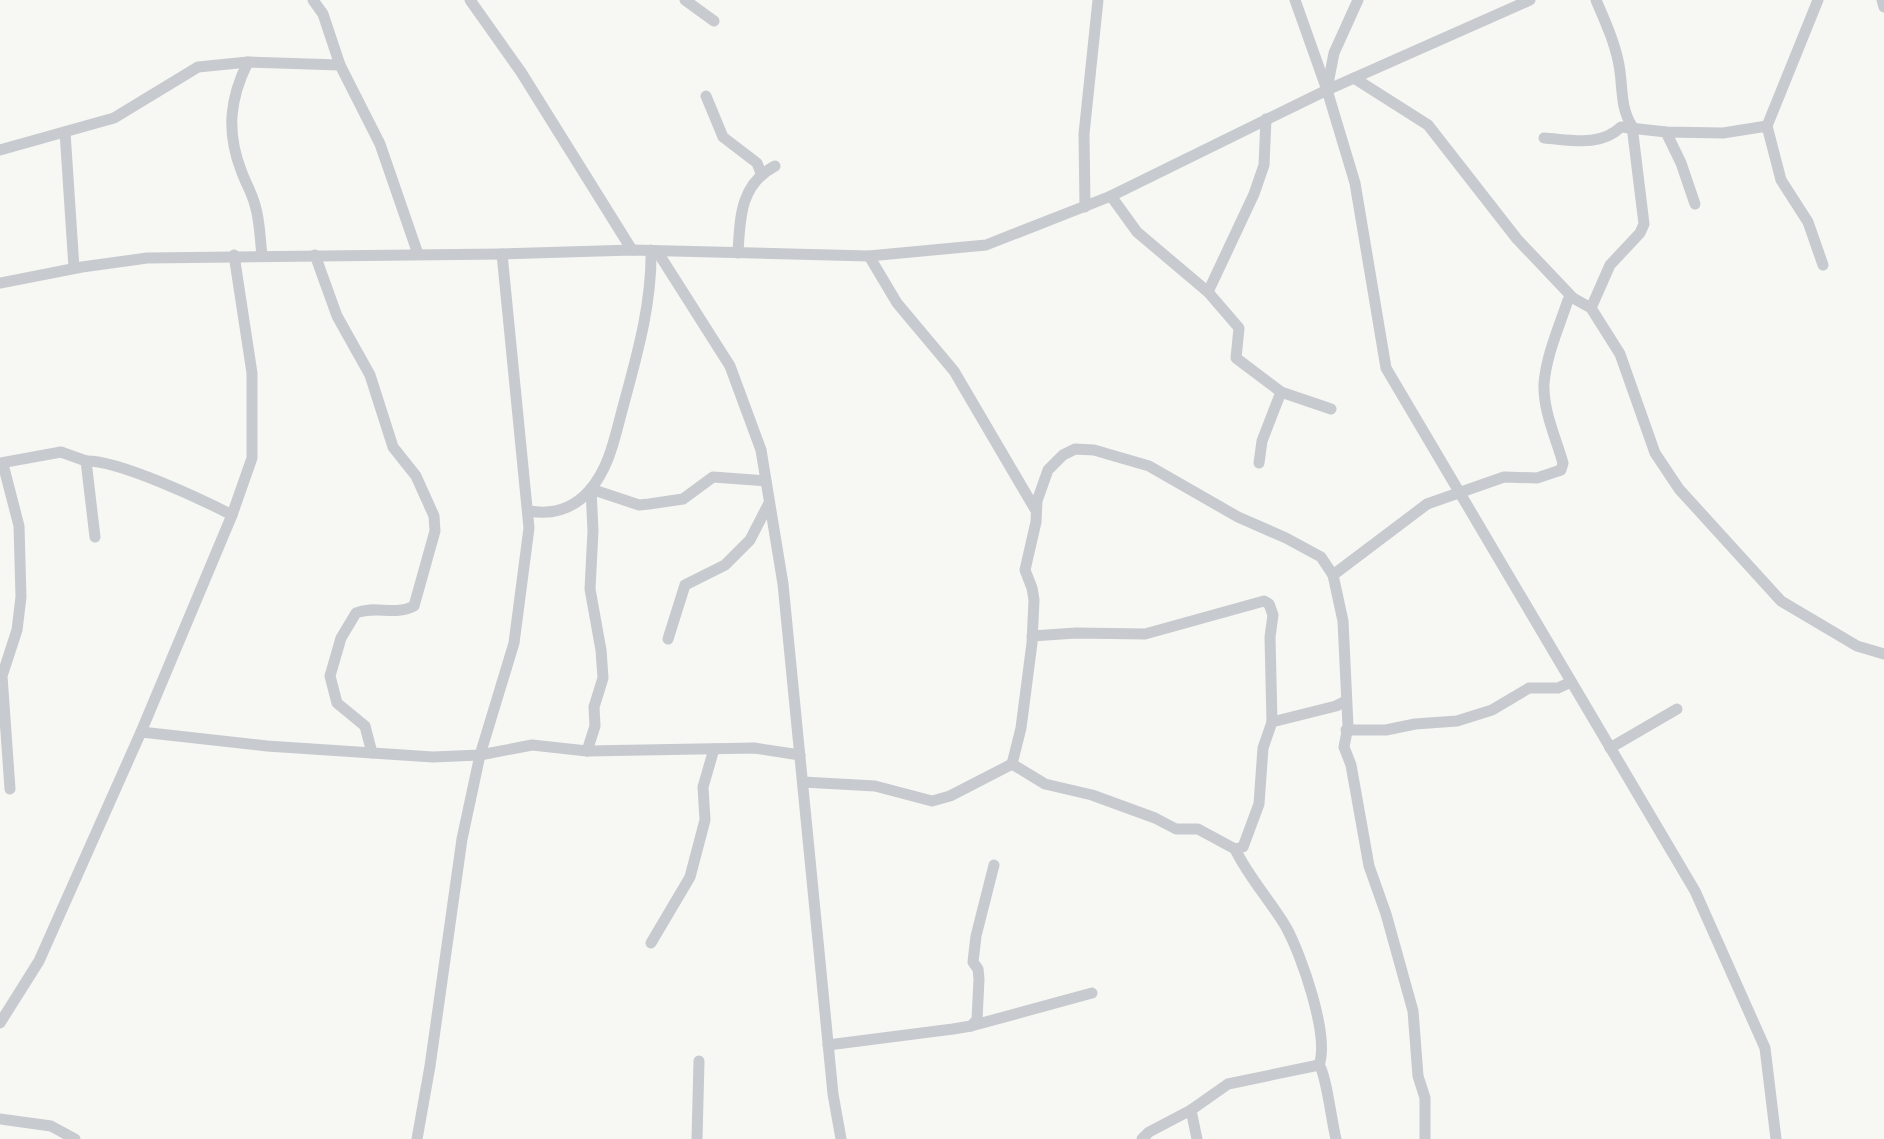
<svg xmlns="http://www.w3.org/2000/svg" width="1884" height="1139" font-family="'Space Grotesk',sans-serif">
<style>
.lines{fill:none;stroke-linecap:round;stroke-linejoin:round}
.minor{stroke:#c7cace;stroke-width:11}
</style>
<rect width="100%" height="100%" fill="#f7f7f4"/>
<g class="lines">
<!-- minor -->
<g class="minor">
<polyline points="313,0 323,14 340,65 380,144 418,254"/>
<polyline points="470,0 521,72 632,250"/>
<polyline points="685,0 714,21"/>
<polyline points="1295,0 1327,90 1355,183 1386,368 1695,891 1765,1048 1776,1139"/>
<polyline points="1882,0 1884,7"/>
<path d="M248,62C230,98 226,131 241,170C245,182 252,193 255,205C260,221 260,239 262,255"/>
<polyline points="1354,78 1428,125 1517,239 1573,298 1591,308 1620,354 1655,453 1679,489 1781,601 1857,646 1884,654"/>
<polyline points="1327,89 1334,53 1358,0"/>
<polyline points="706,96 723,137 757,163 761,173"/>
<polyline points="1767,126 1818,0"/>
<polyline points="65,132 74,268"/>
<polyline points="1666,132 1681,163 1695,204"/>
<path d="M1544,138C1572,140 1600,147 1621,127L1666,132L1723,133L1767,126L1781,180L1808,222L1823,265"/>
<polyline points="0,150 114,118 198,67 248,62 340,65"/>
<polyline points="1111,196 1137,232 1208,292 1239,328 1236,358 1281,392"/>
<polyline points="1085,207 1084,134 1098,0"/>
<polyline points="657,251 730,366 761,450 783,584 833,1094 841,1139"/>
<path d="M738,253C740,218 740,184 775,166"/>
<path d="M315,255L337,316L370,375L393,447L416,476L434,516L435,531L414,606C396,616 374,605 356,613L341,638L330,676L337,703L365,726L372,753"/>
<polyline points="869,256 897,303 954,371 1035,509"/>
<polyline points="0,283 82,267 147,258 502,254 632,250 869,256 986,245 1111,196 1327,90 1530,0"/>
<polyline points="1208,292 1254,194 1264,165 1266,119"/>
<path d="M1591,308L1610,265L1640,233L1644,224L1632,126C1620,108 1623,87 1619,65C1615,43 1605,21 1596,0"/>
<path d="M86,461C118,460 201,499 232,515"/>
<polyline points="0,463 61,452 86,461 95,537"/>
<polyline points="1259,463 1262,441 1281,392 1331,409"/>
<polyline points="3,464 19,526 21,597 17,630 2,676 10,789"/>
<path d="M529,511C552,515 573,509 589,491C610,467 615,436 623,407C637,355 652,304 651,250"/>
<polyline points="1032,636 1076,633 1145,634 1264,601 1269,604 1273,615 1270,637 1272,722"/>
<polyline points="668,639 685,585 725,565 750,540 769,503"/>
<polyline points="1346,730 1386,730 1415,724 1457,721 1492,710 1529,688 1558,688 1571,682"/>
<polyline points="141,732 267,746 433,757 480,755 532,745 587,751 754,748 800,755"/>
<polyline points="1610,748 1677,709"/>
<polyline points="587,751 595,726 594,707 603,678 601,650 590,589 593,531 591,489 639,505 649,504 683,499 713,477 766,481"/>
<polyline points="803,782 875,786 932,801 950,796 1012,764"/>
<polyline points="1235,849 1198,829 1176,829 1155,818 1092,795 1045,784 1012,764 1021,728 1032,643 1034,600 1032,588 1025,570 1036,522 1037,501 1048,470 1063,455 1075,449 1094,450 1149,466 1238,517 1286,538 1321,557 1333,575"/>
<polyline points="651,943 690,877 705,820 703,787 714,749"/>
<polyline points="0,1023 39,961 141,732 232,515 252,458 252,373 234,255"/>
<polyline points="971,1026 1092,993"/>
<polyline points="828,1045 953,1029 971,1026 977,1020 979,979 978,969 973,962 976,936 994,865"/>
<path d="M1319,1065C1326,1073 1332,1124 1336,1139"/>
<polyline points="1191,1110 1197,1139"/>
<polyline points="0,1119 51,1126 75,1139"/>
<polyline points="417,1139 430,1066 462,839 480,755 514,643 529,528 502,254"/>
<polyline points="697,1139 699,1061"/>
<path d="M1142,1139L1149,1132L1191,1110L1228,1084L1319,1065C1330,1036 1301,954 1286,927C1270,900 1249,878 1235,849L1243,847L1259,804L1263,748L1272,722L1336,706L1346,701"/>
<path d="M1425,1139V1098L1418,1076L1413,1011L1386,914L1369,866L1351,765L1344,747L1348,726L1343,621L1333,575L1427,504L1504,477L1537,478L1561,470L1563,463C1556,438 1543,411 1544,384C1546,356 1559,327 1568,300L1573,298"/>
</g>
</g>
</svg>
